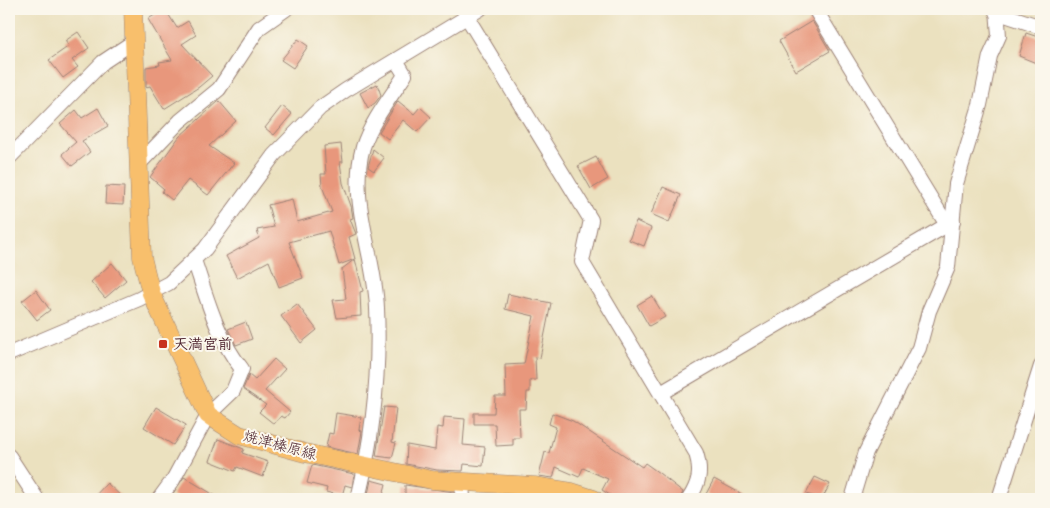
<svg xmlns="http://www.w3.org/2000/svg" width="1050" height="508" font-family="Mali,'Klee One',sans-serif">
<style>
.building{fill:#e8977c}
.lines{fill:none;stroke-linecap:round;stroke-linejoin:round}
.minor-casing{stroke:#9a8075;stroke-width:16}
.major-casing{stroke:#9a8075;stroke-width:19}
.minor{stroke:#fff;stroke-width:14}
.major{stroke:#f8bf6c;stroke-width:18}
.poi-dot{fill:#c8321e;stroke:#fbf7ec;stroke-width:2}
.labels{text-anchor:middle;stroke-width:4;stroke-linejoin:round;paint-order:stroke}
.poi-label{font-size:15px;font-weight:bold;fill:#4a1f2b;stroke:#fbf7ec;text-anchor:start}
.street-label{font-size:15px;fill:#4a1f2b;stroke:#fbf7ec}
</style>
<rect width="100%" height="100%" fill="#fbf7ec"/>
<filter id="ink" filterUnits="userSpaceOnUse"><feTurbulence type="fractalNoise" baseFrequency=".02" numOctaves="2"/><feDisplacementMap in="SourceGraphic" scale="10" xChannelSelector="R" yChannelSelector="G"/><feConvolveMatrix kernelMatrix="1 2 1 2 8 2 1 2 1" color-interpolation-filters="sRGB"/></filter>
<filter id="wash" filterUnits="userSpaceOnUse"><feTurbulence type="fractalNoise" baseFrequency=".0096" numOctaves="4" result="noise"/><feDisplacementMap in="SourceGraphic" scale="20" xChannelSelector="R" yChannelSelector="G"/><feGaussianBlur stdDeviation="1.12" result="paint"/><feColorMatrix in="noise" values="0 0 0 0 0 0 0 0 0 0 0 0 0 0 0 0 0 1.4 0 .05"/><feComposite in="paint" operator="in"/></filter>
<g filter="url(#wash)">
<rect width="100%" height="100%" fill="#ebe1bf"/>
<g id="blocks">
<!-- building -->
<g class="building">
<polygon points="165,9 177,28 188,21 196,35 182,44 212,76 199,87 164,109 150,86 146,87 146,67 160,65 159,62 172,60 148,19"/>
<polygon points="812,21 830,51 796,71 779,41"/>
<polygon points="78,32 89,48 72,60 78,67 63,78 49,60 69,46 65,41"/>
<polygon points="1026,33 1041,38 1041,65 1019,56"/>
<polygon points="298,39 308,46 293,68 281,60"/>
<polygon points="377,84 381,95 375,103 368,108 360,93"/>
<polygon points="219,101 236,121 209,146 234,163 208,195 188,180 172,200 162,192 164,189 150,177 179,137"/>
<polygon points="398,101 414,114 420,107 431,117 417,132 403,120 388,139 379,132"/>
<polygon points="282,106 292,114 274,135 265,128"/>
<polygon points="98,108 108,126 82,141 90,152 72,166 62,154 76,142 60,124 76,110 82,118"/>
<polygon points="341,144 343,162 340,162 343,183 351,206 353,218 350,219 356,234 349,237 355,259 339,265 329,231 289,242 303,278 279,287 269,261 237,278 226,256 259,238 257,230 274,227 268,205 292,199 297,222 332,212 322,186 321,174 326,174 324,146"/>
<polygon points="373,149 384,158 374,171 368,167"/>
<polygon points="596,157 608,179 591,189 578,166"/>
<polygon points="106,186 124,187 123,205 105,204"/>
<polygon points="663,187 681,195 669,222 651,214"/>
<polygon points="636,221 651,228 644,246 629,240"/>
<polygon points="355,259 363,291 360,292 361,316 337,318 333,300 346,299 342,269"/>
<polygon points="112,263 126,280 105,298 91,282"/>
<polygon points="36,290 50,310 37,320 22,301"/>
<polygon points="508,294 551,303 540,358 535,357 536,380 530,380 530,392 527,392 526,409 519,409 520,438 513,438 513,445 496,446 495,424 474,424 474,413 494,413 495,396 506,396 505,365 524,364 534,316 505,309"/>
<polygon points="652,296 665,317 649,326 637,305"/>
<polygon points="297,304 317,330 301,343 281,316"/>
<polygon points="246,322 252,339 236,345 228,329"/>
<polygon points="274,359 285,369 265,391 290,412 285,418 281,416 274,424 259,412 266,405 243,389 249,375 255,380"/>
<polygon points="156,407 186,425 173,445 144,427"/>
<polygon points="384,407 396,408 392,442 396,443 392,458 376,456"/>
<polygon points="336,413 361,417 359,430 362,431 358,454 326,447 329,433 333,434"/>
<polygon points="552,413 573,421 642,467 645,463 659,473 683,492 680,499 616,499 602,490 608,479 583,468 579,477 556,467 553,478 539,476 545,452 549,453 556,427 549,424"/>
<polygon points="444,417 465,419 463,445 485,447 483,466 464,464 463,471 437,470 406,464 407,445 435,450 437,427 443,428"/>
<polygon points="218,439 244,449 242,453 268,462 263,477 237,467 235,471 210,461"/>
<polygon points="312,465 354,474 352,487 345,485 342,496 326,492 327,488 307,483"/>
<polygon points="184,477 221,499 179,499 172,495"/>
<polygon points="815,477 830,484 822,499 806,494"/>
<polygon points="714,479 751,499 715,499 706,494"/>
<polygon points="371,480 386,484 382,499 367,499"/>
<polygon points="107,483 124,499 92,499"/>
<polygon points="405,485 454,492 454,499 405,499"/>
</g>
</g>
</g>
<g filter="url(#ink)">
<use href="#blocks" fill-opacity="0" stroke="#9a8075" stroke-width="1"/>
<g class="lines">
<defs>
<g id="minor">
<path d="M464,9L467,17L591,220L582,262L696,453C702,472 699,483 689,499"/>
<polyline points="815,9 947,225 953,221"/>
<polyline points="996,12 1041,27"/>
<polyline points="9,158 103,62 133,42"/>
<polyline points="138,165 180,121 219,89 259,28 286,9"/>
<polyline points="9,354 139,299 169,283 205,249 274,155 320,108 346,90 480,9"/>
<polyline points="661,393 947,225"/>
<polyline points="9,456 37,499"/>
<polyline points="462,481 463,499"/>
<path d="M159,499L173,480L208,415L233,391L242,369C217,338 207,298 194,260"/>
<path d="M358,499C373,436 380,373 377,308C375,254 348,201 363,147C371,122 390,98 405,75L396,60"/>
<polyline points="852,499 866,452 919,348 929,311 948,267 956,184 980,105 990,56 999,36 997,9"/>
<polyline points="999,499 1041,366"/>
</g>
<polyline id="major" points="133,9 142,257 151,293 208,415 239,435 305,453 432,480 534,486 572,492 594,499"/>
</defs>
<!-- minor casing -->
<use href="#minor" class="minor-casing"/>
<!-- major casing -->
<use href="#major" class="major-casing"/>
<!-- minor -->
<use href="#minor" class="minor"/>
<!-- major -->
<use href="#major" class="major"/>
</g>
</g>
<!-- markers -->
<rect class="poi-dot" x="158" y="339" width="10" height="10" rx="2.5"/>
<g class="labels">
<!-- poi labels -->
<g class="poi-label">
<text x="173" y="349">天満宮前</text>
</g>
<!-- street labels -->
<g class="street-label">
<text transform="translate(280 445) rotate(15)" y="5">焼津榛原線</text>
</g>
</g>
<!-- margin -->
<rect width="1050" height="508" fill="none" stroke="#fbf7ec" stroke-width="30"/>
</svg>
